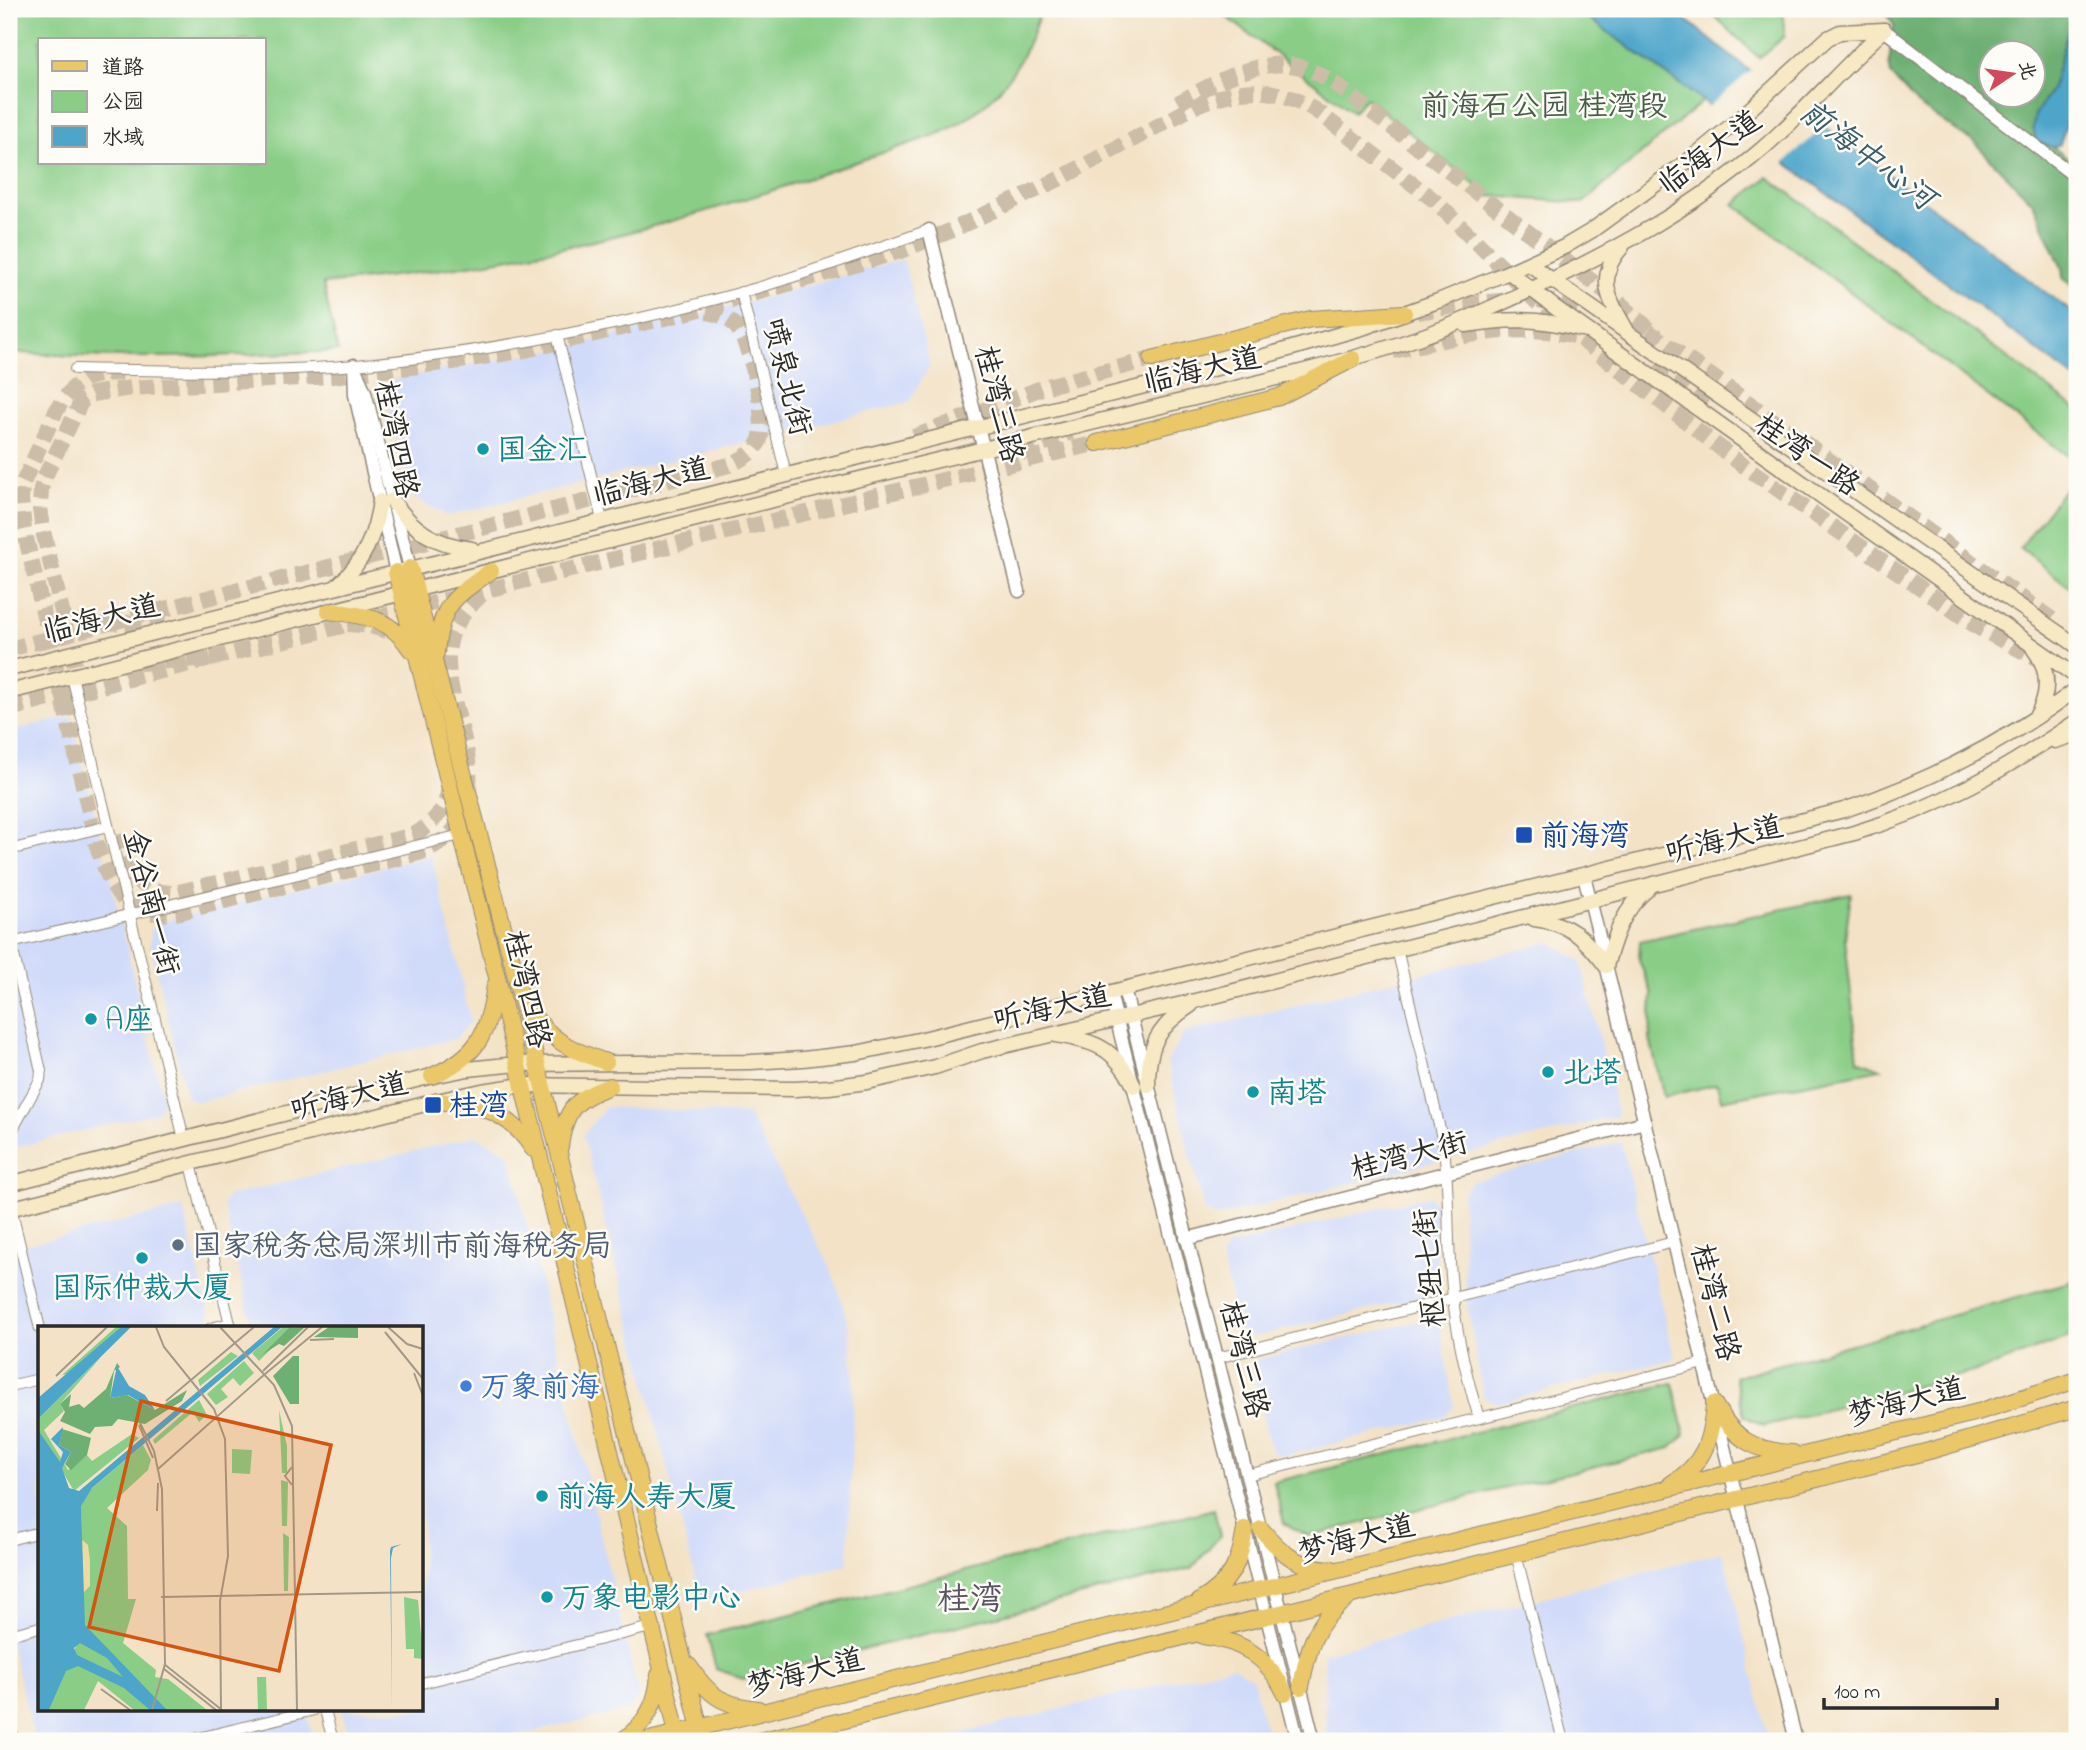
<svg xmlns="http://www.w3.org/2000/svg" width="2086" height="1750" font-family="'Indie Flower','LXGW WenKai TC',sans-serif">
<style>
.built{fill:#d0daf9}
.green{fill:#89cd86;stroke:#5a7c58;stroke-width:2;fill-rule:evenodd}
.forest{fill:#6eb073;stroke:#4c6e4f;stroke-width:2;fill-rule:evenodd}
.water{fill:#4da5ca;stroke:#3c687a;stroke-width:2}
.pier{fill:#f3e2c6}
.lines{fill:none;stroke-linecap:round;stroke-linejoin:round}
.primary-tunnel{stroke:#cbbda7;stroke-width:16;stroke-dasharray:16 8;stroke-linecap:butt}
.trunk-tunnel{stroke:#cbbda7;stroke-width:16;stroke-dasharray:16 8;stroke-linecap:butt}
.minor-casing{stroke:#8f8678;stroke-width:12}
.tertiary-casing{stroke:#8f8678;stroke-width:15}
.secondary-casing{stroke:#8f8678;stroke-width:17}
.primary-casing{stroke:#8f8678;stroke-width:18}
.minor{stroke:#fff;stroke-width:10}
.tertiary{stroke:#fff;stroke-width:12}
.secondary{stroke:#f7e9c3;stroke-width:14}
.primary{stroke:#eac769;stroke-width:16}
.culture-dot{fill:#0f9aa8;stroke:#fdfcf7;stroke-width:2.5}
.transit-dot{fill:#1a4fb4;stroke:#fdfcf7;stroke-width:2.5}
.service-dot{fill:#5c6f8a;stroke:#fdfcf7;stroke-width:2.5}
.shop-dot{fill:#3f7fe0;stroke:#fdfcf7;stroke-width:2.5}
.labels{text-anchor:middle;stroke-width:5;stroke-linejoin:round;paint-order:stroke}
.park-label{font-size:30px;fill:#475c46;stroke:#fdfcf7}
.street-label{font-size:30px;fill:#2b2b2b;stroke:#fdfcf7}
.culture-label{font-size:30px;fill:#0d838f;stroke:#fdfcf7;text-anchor:start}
.transit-label{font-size:30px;fill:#164399;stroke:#fdfcf7;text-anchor:start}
.service-label{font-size:30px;fill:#4e5e75;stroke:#fdfcf7;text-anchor:start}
.shop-label{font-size:30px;fill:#366cbe;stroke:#fdfcf7;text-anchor:start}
.water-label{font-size:32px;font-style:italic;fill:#395c6b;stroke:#fdfcf7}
.quarter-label{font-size:33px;fill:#585465;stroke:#fdfcf7}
.inset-road{fill:none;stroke:#a39988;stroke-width:2}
.view{fill:#d5540f;fill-opacity:0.15;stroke:#d5540f;stroke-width:3.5}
.inset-edge{fill:none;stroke:#2b2b2b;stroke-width:3.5}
</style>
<rect width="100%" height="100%" fill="#fdfcf7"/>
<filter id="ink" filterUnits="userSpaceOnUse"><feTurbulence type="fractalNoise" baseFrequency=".0143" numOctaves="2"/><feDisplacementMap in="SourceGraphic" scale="14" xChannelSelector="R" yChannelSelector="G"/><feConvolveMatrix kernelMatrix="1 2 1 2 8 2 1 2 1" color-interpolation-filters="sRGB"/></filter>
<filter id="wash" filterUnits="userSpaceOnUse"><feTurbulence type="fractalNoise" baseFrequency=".00686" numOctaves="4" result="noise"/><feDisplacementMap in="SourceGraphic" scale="28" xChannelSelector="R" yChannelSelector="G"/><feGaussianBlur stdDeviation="1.57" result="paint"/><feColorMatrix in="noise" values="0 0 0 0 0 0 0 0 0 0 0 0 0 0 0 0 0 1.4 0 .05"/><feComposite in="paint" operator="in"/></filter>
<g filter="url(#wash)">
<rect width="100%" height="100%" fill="#f3e2c6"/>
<!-- built -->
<g class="built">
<polygon points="903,259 930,365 909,402 447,516 414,498 383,387 398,378 569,347 737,305"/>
<polygon points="71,716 164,1102 155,1113 9,1149 9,731"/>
<polygon points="431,855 464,989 463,990 471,1022 455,1039 197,1102 187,1097 150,945 151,931 154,926 160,922"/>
<polygon points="1550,942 1581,961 1618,1116 1216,1217 1204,1210 1167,1062 1184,1033"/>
<polygon points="606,1107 748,1114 830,1267 842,1300 851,1338 854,1379 848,1564 701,1601 583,1135"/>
<polygon points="476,1136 510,1154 639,1696 629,1710 495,1741 350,1741 342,1710 422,1710 422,1328 252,1328 223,1204 228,1196"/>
<polygon points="1621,1142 1675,1359 1497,1403 1483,1396 1470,1321 1465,1284 1462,1194 1473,1181"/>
<polygon points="1428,1196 1436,1202 1437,1285 1426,1296 1253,1337 1240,1332 1221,1256 1228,1246"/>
<polygon points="183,1207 213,1328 40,1328 40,1710 306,1710 314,1741 35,1741 9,1638 9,1249"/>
<polygon points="1432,1318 1439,1322 1454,1406 1445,1417 1283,1456 1271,1451 1252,1369 1258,1359"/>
<polygon points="1723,1552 1769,1741 1326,1741 1324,1653"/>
<polygon points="1233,1666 1253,1679 1268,1741 930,1741"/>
</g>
<!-- green -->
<g class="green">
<path d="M9,9H1041C1023,67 997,106 941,133C851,163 760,197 668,222C555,254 439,272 323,284L338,351C228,356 119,361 9,352ZM40,40H264V163H40Z"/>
<polygon points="1216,9 1576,9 1703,101 1583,203 1489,196 1366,98 1353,112"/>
<polygon points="1707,9 1782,9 1785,36 1759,58"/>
<polygon points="1768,177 2077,410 2077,463 1734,204"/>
<polygon points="2068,484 2077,486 2077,593 2020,548"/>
<polygon points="1851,894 1845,938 1858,1060 1881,1069 1721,1100 1717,1084 1664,1097 1650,1039 1652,994 1639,960 1640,941"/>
<polygon points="2077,1280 2077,1334 1984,1369 1764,1426 1744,1416 1735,1377"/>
<polygon points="1673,1383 1685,1434 1671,1448 1308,1536 1284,1523 1274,1482"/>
<polygon points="1214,1509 1220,1536 1192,1568 743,1679 716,1669 707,1635"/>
</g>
<!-- forest -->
<path class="forest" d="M1883,9H2074L2052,88L2035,115L2036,142L2053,147L2077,166V289L2063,278L2062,268L2033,203L1975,143L1918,105L1891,75L1889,62L1894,25ZM1992,52H2034V94H1992Z"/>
<!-- water -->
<g class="water">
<polygon points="1576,9 1673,9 1733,58 2077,316 2077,380 1703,101"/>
<polygon points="2074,9 2077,9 2077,99 2068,118 2060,145 2053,147 2036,142 2033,127 2035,115 2052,88"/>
</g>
<!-- pier -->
<polygon class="pier" points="1753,69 1827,124 1783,164 1707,108"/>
</g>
<g filter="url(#ink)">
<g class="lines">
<!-- primary-tunnel -->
<g class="primary-tunnel">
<path d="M1178,103C1216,82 1266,52 1310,70C1325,76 1338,86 1351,96L1615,299L1657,336"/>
<polyline points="1538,300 1592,307"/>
<polyline points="1417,312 1462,305 1509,300"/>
<polyline points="1648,331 2057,623"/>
<path d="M1393,351C1451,338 1515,321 1575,336"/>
<polyline points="1653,369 1712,410"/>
<path d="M122,373L102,374L87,378L73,388L62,401L53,417L22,485L21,499L24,529L96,842C111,888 121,918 176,913L419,853C448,841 463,827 468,796C477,742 437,686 451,637C457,618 472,604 486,590"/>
<polyline points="914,437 1044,387 1152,359"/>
<polyline points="1021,453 1071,432"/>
<path d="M109,623L729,465C741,460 752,454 759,442C769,422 750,341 735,325C726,316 713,312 700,311"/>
<polyline points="348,624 371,626 387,631"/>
<polyline points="139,663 213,658 486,590 1097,443"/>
<path d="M80,688L43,531L40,509L41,489L45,476L81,402L92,394L131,388L332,376L453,362L520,351L682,314L841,269L900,251L950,231L1057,180L1199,104C1243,87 1273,85 1315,110L1435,201L1551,316L1737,461L1979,628L2049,665"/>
<path d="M115,835C123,869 138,893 175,893L414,835C436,821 446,810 450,783"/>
</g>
<!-- trunk-tunnel -->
<g class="trunk-tunnel">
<polyline points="9,649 109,623 172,622"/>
<polyline points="9,709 213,658"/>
</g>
<defs>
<g id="minor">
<polyline points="741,292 786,474"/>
<polyline points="557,335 602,520"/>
<path d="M75,369C168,371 263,373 356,365C492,352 626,325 757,288C815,271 872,250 929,230"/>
<polyline points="72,676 184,1139"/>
<polyline points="9,850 108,826"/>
<polyline points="9,934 41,1071 40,1080 9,1136"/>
<polyline points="11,943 461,835"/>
<path d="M1397,949L1443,1142C1450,1186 1447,1231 1451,1276C1454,1324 1465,1372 1479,1418"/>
<polyline points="191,1164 231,1328"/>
<polyline points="11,1208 40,1329"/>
<polyline points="211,1328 230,1323"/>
<polyline points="1217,1358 1674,1242"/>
<polyline points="9,1386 40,1379"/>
<polyline points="1247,1475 1704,1363"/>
<polyline points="9,1540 40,1532"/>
<polyline points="1516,1554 1563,1741"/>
<polyline points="9,1635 40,1627"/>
<polyline points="422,1683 651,1627"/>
<polyline points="325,1710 333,1741"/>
<polyline points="186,1741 314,1710"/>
</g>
<g id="tertiary">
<polyline points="1884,30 2077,178"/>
<polyline points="929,230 1019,591"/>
<polyline points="354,365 355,395 396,572"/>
<polyline points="357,373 365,392 410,568"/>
<polyline points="1584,875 1796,1741"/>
<polyline points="1124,989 1314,1741"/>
<polyline points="1110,993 1298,1741"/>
<polyline points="1186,1239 1645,1122"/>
<polyline points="9,1727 12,1741"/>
</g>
<g id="secondary">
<path d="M1622,247C1595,276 1609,300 1626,329"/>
<polyline points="1529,264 2077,646"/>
<polyline points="1509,272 1557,309 2077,677"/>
<path d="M1466,325C1510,318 1537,318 1581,329"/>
<path d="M392,500C414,531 434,544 472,549"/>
<path d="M338,585C364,562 375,535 380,501"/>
<path d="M2033,648C2050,670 2050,693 2036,717"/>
<polyline points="9,669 1261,357 1365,327 1438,301 1509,272 1564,247 1591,231 1688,161 1738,120 1828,38 1840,32 1884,30"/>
<path d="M9,692L740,508L1285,376C1324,366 1364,356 1403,343C1446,329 1489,309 1530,290C1612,252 1693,208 1762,149C1805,112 1842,68 1884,30"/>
<polyline points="2055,741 2077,734"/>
<path d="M1534,919C1570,923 1585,938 1606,966"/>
<path d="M1606,966C1615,935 1623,909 1649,888"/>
<path d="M1056,1035C1097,1041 1115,1049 1134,1086"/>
<path d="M1148,1085C1148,1046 1157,1027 1191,1005"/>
<path d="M9,1184L432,1076L468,1069L517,1064L751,1062L803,1059L856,1053L923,1039L1844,810C1927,782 2007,741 2077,689"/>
<path d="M9,1209L437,1101L482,1091L522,1085L795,1089L829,1087L867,1082L935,1067L982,1051L1199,1000L1854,833C1940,807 2003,771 2077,721"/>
</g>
<g id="primary">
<polyline points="1152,359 1311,319 1404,313"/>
<polyline points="1097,443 1279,397 1353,359"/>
<polyline points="410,568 512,961 703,1741"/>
<polyline points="396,572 496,973 679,1741"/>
<path d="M329,611C366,616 390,617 411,650"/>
<path d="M436,653C441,604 452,599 491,571"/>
<path d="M527,1008C552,1041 568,1049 606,1062"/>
<path d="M432,1076C478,1056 488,1034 495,986"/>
<path d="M437,1101C481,1105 508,1110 533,1149"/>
<path d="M560,1147C565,1109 575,1099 610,1086"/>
<path d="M1714,1404C1735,1439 1752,1451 1793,1453"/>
<path d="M1671,1484C1704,1464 1711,1441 1714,1404"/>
<path d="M1261,1529C1282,1554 1298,1568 1332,1569"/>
<path d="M1200,1601C1231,1582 1240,1564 1245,1529"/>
<path d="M1203,1636C1242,1641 1268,1657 1285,1693"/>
<path d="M689,1666C709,1696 722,1705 758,1709"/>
<path d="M1301,1687C1307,1652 1315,1620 1347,1599"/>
<path d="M622,1741C646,1724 657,1704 659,1675"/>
<polyline points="645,1741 1978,1412 2077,1380"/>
<polyline points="759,1741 1305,1607 1929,1451 2077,1408"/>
</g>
</defs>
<!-- minor casing -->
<use href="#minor" class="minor-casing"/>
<!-- tertiary casing -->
<use href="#tertiary" class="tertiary-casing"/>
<!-- secondary casing -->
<use href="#secondary" class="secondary-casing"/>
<!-- primary casing -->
<use href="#primary" class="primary-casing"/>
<!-- minor -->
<use href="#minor" class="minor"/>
<!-- tertiary -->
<use href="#tertiary" class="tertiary"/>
<!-- secondary -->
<use href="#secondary" class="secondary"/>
<!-- primary -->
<use href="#primary" class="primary"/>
</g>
</g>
<!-- markers -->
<g class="culture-dot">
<circle cx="483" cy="449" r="7"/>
<circle cx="91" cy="1019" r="7"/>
<circle cx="1548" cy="1072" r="7"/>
<circle cx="1253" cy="1092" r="7"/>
<circle cx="142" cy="1258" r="7"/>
<circle cx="542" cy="1496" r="7"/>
<circle cx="547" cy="1597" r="7"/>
</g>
<g class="transit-dot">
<rect x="1515" y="826" width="18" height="18" rx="3.5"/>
<rect x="424" y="1096" width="18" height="18" rx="3.5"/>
</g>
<circle class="service-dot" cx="178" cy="1245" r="7"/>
<circle class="shop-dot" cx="466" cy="1386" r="7"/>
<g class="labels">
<!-- park labels -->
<g class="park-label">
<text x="1544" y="115">前海石公园 桂湾段</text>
</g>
<!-- street labels -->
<g class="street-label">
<text transform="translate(1709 152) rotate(-37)" y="10">临海大道</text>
<text transform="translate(1202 369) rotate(-13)" y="10">临海大道</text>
<text transform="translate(788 377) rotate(76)" y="10">喷泉北街</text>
<text transform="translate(1000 404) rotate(76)" y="10">桂湾三路</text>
<text transform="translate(397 439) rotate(79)" y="10">桂湾四路</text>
<text transform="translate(1808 454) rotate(35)" y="10">桂湾一路</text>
<text transform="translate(651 481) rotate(-14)" y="10">临海大道</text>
<text transform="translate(101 618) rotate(-14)" y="10">临海大道</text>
<text transform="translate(1724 839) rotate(-14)" y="10">听海大道</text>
<text transform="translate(152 902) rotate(76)" y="10">金谷南一街</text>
<text transform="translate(528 989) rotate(77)" y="10">桂湾四路</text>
<text transform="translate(1052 1007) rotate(-13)" y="10">听海大道</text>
<text transform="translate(349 1096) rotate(-14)" y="10">听海大道</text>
<text transform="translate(1409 1155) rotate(-14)" y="10">桂湾大街</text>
<text transform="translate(1429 1268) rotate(-95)" y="10">枢纽七街</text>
<text transform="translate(1716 1302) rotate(76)" y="10">桂湾二路</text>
<text transform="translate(1245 1359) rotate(76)" y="10">桂湾三路</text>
<text transform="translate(1906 1401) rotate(-14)" y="10">梦海大道</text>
<text transform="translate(1356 1538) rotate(-14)" y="10">梦海大道</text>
<text transform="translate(805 1672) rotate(-14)" y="10">梦海大道</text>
</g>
<!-- culture labels -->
<g class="culture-label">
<text x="497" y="459">国金汇</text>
<text x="105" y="1029">A座</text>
<text x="1562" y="1082">北塔</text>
<text x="1267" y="1102">南塔</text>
<text x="142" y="1297" text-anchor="middle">国际仲裁大厦</text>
<text x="556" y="1506">前海人寿大厦</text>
<text x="561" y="1607">万象电影中心</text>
</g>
<!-- transit labels -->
<g class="transit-label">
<text x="1540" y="845">前海湾</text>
<text x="449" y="1115">桂湾</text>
</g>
<!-- service labels -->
<g class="service-label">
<text x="192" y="1255">国家税务总局深圳市前海税务局</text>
</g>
<!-- shop labels -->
<g class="shop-label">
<text x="480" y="1396">万象前海</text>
</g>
<!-- water labels -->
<g class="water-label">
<text transform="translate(1868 154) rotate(37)" y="11">前海中心河</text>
</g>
<!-- quarter labels -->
<g class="quarter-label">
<text x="970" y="1609">桂湾</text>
</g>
</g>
<!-- overview -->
<g transform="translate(38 1326)">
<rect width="385" height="385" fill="#f3e2c6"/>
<path d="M78,1H83L34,47L24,49ZM245,1H255L221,35L214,27ZM193,26L200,30L162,60L160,54ZM63,31L22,78L26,85L6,104L30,144L49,129L54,135L94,108L101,112L36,165L0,104V93ZM206,35L216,47L202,60L195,52L183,63L190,71L178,79L169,68ZM161,74L169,89L161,96L155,86L117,118L115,114ZM241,84L249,120V147H244ZM105,119L113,134L110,144L69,182L89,200L90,273H98L85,317L118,344L117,351L130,353L169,384H96L60,355L46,384H11L39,318L45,286L43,178L52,164ZM194,123L214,124L212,148L194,147ZM243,154L250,156L249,200H244ZM245,207L251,211L250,265H246ZM366,271L380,274L385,333L376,332V323H368ZM219,351H228L229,384H220Z" fill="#89cd86"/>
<path d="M267,1L246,20L241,18L224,29L251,2ZM291,1H320V12L276,11ZM255,30H261V78H252L235,50ZM79,37L82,41L76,45L72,72L89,69L117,84L149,64L144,75L107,98L80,93L74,100L57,101L52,108L22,95L27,86L22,78L33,68L31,81L41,78L46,82L68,63ZM24,103L53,112L49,129L33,144L27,138L33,126L21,119Z" fill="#6eb073"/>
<path d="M43,213L50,219L52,235V260L45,267Z" fill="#eeda9e"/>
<path d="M83,1H93L0,93V72ZM236,1H244L54,162L43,180L47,299L129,384H112L86,362L40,340L28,345L11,384H0V104L22,136L25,126L13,113L25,101L21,119L33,126L24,142L31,162L41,165ZM42,317L69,332L85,351L39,329L36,322ZM79,40L91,60L107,69L117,84L90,69L72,72ZM364,218L355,222L353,232L354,384L352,225L353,221Z" fill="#4da5ca" fill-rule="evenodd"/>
<path class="inset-road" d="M118,1L126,21L176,83L187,113L190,230L182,275L183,384M182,1L236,59L254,100L259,384M350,1L369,18L385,23M347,6L385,53M272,14L296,13M225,45L270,1M376,47L385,70M227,48L284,1M18,50L69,1M128,75L216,1M102,97L116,125L124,163L127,338L114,384M101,99L115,132M254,141L247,150L254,159M120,143L227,48M119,185L120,157M123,271L385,266M126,338L184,384M126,343L178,384M63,363L92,384"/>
<path class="view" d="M103,75L293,119L241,345L51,301Z"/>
<rect width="385" height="385" class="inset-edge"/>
</g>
<!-- margin -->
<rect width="2086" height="1750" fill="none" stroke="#fdfcf7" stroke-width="35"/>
<!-- legend -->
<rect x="38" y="38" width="228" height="126" fill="#fdfcf7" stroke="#a9a8a5" stroke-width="2"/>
<rect x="52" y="61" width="35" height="10" fill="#eac769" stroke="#a9a8a5" stroke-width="2"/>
<text x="102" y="74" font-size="21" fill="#2b2b2b">道路</text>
<rect x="52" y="91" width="35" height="21" fill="#89cd86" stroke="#a9a8a5" stroke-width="2"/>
<text x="102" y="108" font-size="21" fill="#2b2b2b">公园</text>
<rect x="52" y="126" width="35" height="21" fill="#4da5ca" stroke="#a9a8a5" stroke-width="2"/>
<text x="102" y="144" font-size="21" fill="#2b2b2b">水域</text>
<!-- north arrow -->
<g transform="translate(2012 74) rotate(77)"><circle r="33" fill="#fdfcf7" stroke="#a9a8a5" stroke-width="2"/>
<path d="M0-5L12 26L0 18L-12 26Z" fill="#d1495b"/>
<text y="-10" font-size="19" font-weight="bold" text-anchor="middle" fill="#2b2b2b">北</text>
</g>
<!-- scale -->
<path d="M1824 1698v10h173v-10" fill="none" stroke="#2b2b2b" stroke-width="3.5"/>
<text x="1834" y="1698" font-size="21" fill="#2b2b2b" stroke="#fdfcf7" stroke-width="5" paint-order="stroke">100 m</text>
</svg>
